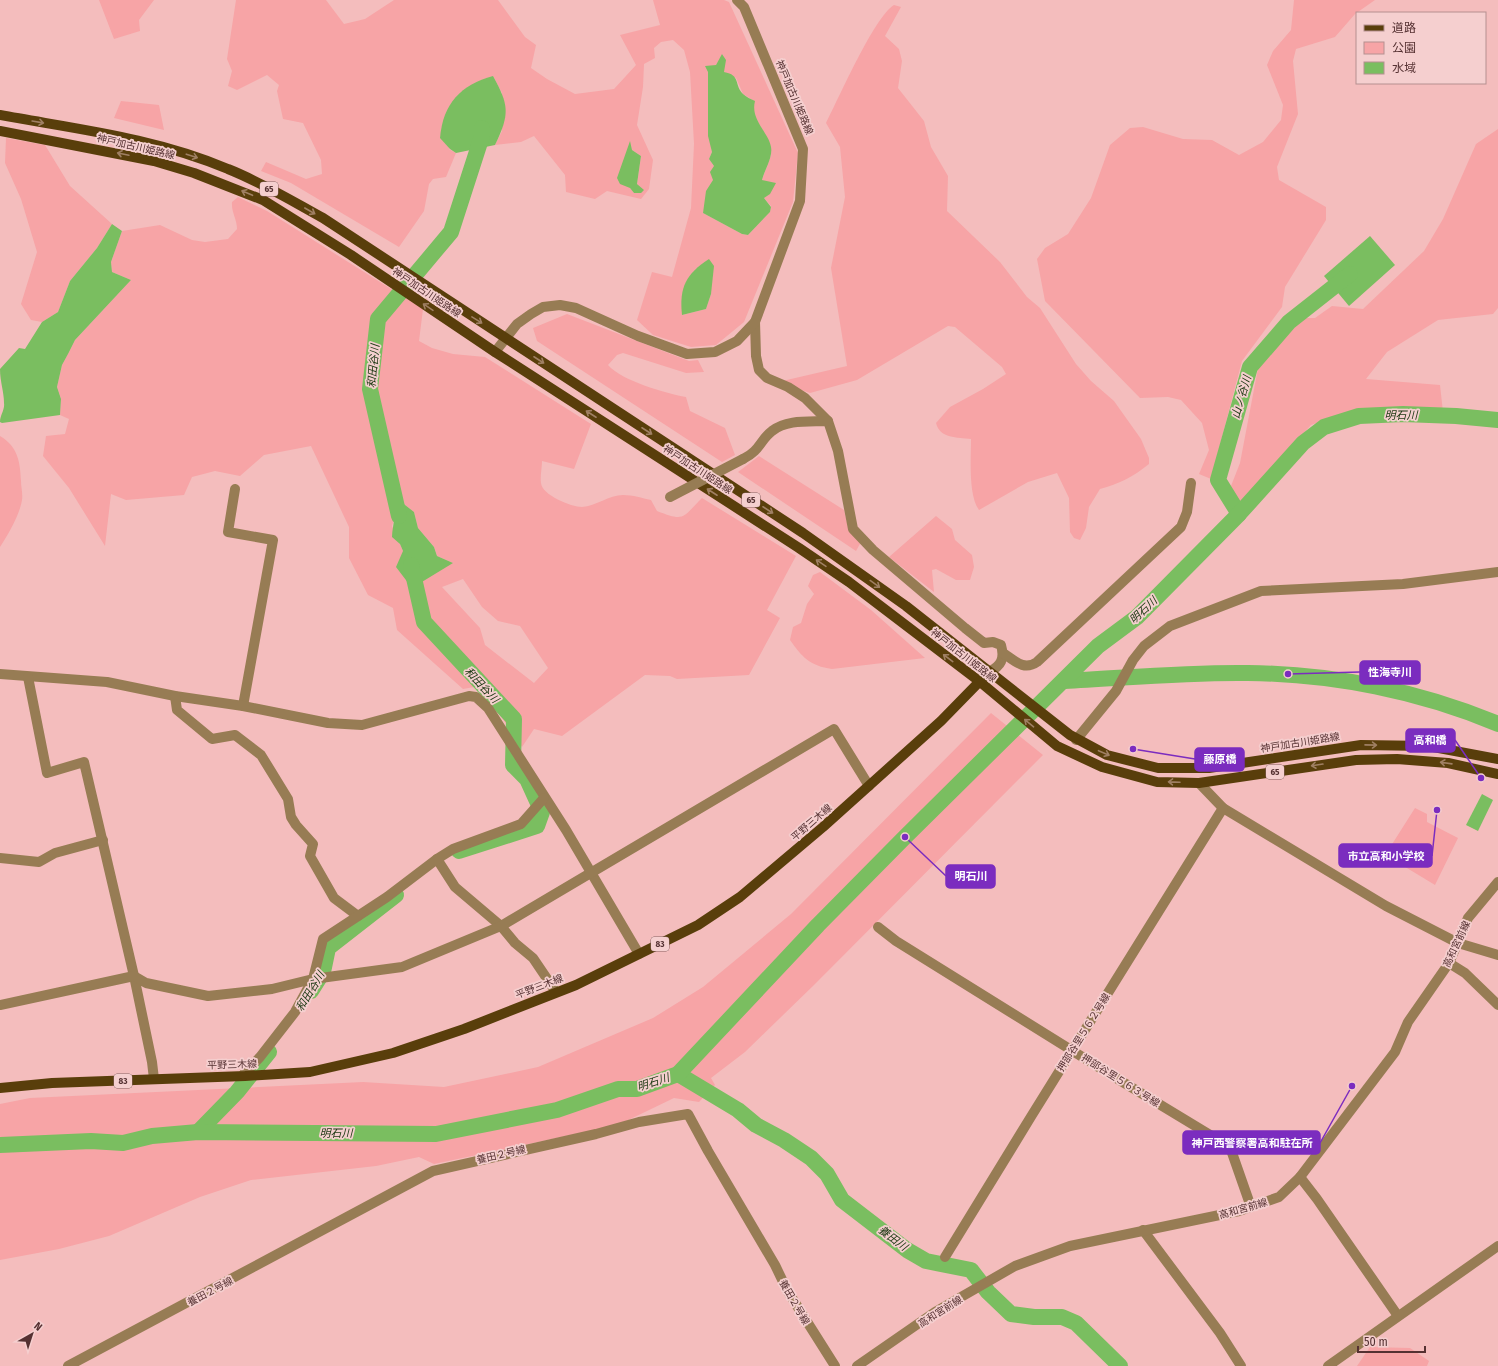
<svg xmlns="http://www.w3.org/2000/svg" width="1498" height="1366" font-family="'Fira Sans Condensed','Noto Sans JP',sans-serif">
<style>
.green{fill:#f7a4a6;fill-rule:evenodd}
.water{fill:#7abe60}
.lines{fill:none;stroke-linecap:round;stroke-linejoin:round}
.river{stroke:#7abe60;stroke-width:16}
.minor{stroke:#977c54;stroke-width:10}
.major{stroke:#593e0b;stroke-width:10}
.minor-bridge{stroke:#977c54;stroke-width:10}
.oneway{stroke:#9f7f63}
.labels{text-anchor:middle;stroke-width:3.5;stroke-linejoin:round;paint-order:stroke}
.shield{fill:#f5cfcf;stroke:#856061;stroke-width:1}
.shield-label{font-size:9px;font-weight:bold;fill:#553132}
.street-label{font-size:10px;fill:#553132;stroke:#f5cfcf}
.water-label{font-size:11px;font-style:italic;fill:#203b16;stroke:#f5cfcf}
.leader{fill:none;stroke:#7b2cbf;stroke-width:1.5}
.callout-dot{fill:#7b2cbf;stroke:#f5cfcf;stroke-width:1.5}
.callout{fill:#7b2cbf;stroke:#7b2cbf;stroke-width:1.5}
.callout-label{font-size:11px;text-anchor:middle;font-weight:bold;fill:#fff}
</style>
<rect width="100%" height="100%" fill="#f4bdbd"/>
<!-- green -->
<g class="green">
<polygon points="99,0 154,0 139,20 140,31 114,39"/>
<path d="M236,0H326L344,24L365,19L394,0H498L525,37L536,45L531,68L547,79L575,94L614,89L636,65L620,35L660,25L653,0H724L729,2L798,153L793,202L744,322L716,345L691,347L653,335L637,320L652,272L672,277L691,208L694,144L690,72L684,50L673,40L661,42L654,48L655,58L644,64L643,87L637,125L653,160L649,189L641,199L607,191L595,199L566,192L565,175L534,136L521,142L495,145L502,131V93L493,76L449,149L456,153L446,177L433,179L429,184L424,211L399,247L291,183L261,171L266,162L306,179L322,174L321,160L303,123L283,119L277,91L279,85L267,75L237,90L228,86L232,71L227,59ZM723,54L724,72L736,78L743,94L754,101C750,121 771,135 771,153C771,159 764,173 762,180L766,182L764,198L771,206L770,212L748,235L742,234L703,213L713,180L714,166L709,159L712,152L708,120V72L710,67L716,65ZM632,144V150L641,156L637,184L639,186L634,193L630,188ZM711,294L706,309L682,315Z"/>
<polygon points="1294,0 1375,0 1355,14 1335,37 1296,49 1293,61 1298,114 1277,167 1279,180 1326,207 1326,220 1285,287 1282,307 1242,361 1211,479 1199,474 1209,450 1202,423 1181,400 1168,397 1140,398 1045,301 1037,259 1045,248 1068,234 1091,198 1110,145 1130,128 1143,127 1183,139 1212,140 1239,155 1263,142 1281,120 1283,105 1267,65 1273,51 1291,30"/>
<path d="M894,5L901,7L885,36L899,49L902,61L898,88L924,121L931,147L948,176L947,211L1000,262L1027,297L1040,308L1076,364L1091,381L1114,401L1141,439L1149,458V464C1133,477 1119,484 1100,489L1089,507L1086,528L1080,540L1074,538L1070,532L1069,498L1057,473L1028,482L979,510C968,495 971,457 971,439C957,437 940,439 936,423L950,407L983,389L1006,374L1002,367L955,327L948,326L857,380L810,393L778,382L847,366L831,268L845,197L840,147L826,123C839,98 874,17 894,5Z"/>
<polygon points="121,101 159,105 164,130 114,118"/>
<polygon points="1498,129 1498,308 1493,314 1438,320 1387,352 1366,379 1440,385 1443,412 1351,411 1311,425 1239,503 1231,486 1240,463 1259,363 1303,318 1315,318 1332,306 1363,309 1424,251 1443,219 1476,144"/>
<polygon points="6,138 45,145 70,186 112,224 97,248 70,281 58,312 42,322 31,320 21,304 37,252 21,199 5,163"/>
<path d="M238,197L267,211L423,309L419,341L432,348L453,354L485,357L591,424L574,469L542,461C542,468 540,476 541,483C542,495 571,507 582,507C596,506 609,495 623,495C633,495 642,498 651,500L657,511C685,522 682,518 702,498L796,556L767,610L780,618L749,675L677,679L670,676L645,675L562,736L534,729L522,747L480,686L463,689L397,630L393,608L368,595L349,558V527L311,446L264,455L240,476L215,471L192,477L184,495L126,500L111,494L105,546L69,488L43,456L46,436L65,434L69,419L60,415L61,399L57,387L62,365L68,354L75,340L131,280L112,272L111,262L122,231L160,225L192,240L205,242L228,239L237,229C237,219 231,212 232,202ZM396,495L400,501L414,512L418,528L434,547L437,556L453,563L403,551L392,526L394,520ZM463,579L482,607L498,621L520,626L548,668L534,683L485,645L480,628L442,587Z"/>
<path d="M567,314L689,361L698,360L704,372L686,373L623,353L617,355L608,365C622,381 665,393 686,397L690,411L725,428L735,455L722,462L537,341L533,328Z"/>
<path d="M0,436C18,447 20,461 21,481C21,487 23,494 22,500C20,514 8,535 0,547Z"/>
<polygon points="759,456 844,510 849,531 861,542 856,551 738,472"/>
<polygon points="936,516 952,529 955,540 972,555 974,567 970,580 956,580 936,569 932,570 934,592 889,557"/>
<path d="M820,572L871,610L925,658L832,669C810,666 802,657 790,640L793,627L801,623L807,604L814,594L808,586L813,575Z"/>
<polygon points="991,713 1043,755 814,985 745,1052 711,1078 715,1085 699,1102 674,1098 618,1125 434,1164 419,1157 376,1166 251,1180 200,1197 109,1236 59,1249 0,1260 0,1104 30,1098 363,1082 444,1087 538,1067 653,1018 703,987 791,914"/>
<polygon points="1415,808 1427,814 1427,822 1458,838 1435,885 1397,862 1401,856 1389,849"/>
<polygon points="1370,1347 1410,1348 1429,1361 1427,1366 1357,1366"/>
</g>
<!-- water -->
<g class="water">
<path d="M722,54L726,60L724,72C741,75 734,85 743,94C746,97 751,99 755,101C750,120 769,133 771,147C773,157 765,169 762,180L776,183L770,194L764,198L771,207L770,212L748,235L742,234L703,213L706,191L713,180L710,172L714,166L709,159L712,152L708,136V72L705,66L716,65Z"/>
<path d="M493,76C509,105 510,114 495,145L456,153L450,149L440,138C443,103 461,85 493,76Z"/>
<polygon points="630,141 632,150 641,156 637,184 644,190 641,193 634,193 630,188 620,184 617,178"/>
<path d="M112,224L122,231L111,262L112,272L131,280L75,340L68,354L62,365L57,387L61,399L60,415L2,423L0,422C0,415 5,410 4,403C4,392 0,382 0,369L19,348L25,349L42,322L58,312L70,281L97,248Z"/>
<polygon points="1370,236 1395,265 1349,306 1324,276"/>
<path d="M709,259L714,266L711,294L706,309L682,315C679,287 686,274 709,259Z"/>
<path d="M392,495H396L400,501L414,512L418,528L434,547L437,556L453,563L412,588L396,567L403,551L400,544L392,537C392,530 394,524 394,518C393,510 391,504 392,495Z"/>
<polygon points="1482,794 1493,800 1478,831 1466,825"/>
</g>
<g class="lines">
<!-- river -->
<g class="river">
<polyline points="1239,514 1218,480 1250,367 1289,322 1350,274"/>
<polyline points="399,516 370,389 378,319 451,232 482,136 482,128"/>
<polyline points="411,565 424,622 514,719 513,765 527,779 542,812 537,826 459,851"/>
<path d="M1064,681C1125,678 1187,672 1248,673C1333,674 1420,691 1498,724"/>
<polyline points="311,991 323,972 328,948 396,895"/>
<polyline points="678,1074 738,1110 756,1125 784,1140 811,1158 827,1174 842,1200 907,1250 926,1261 971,1270 988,1292 1011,1314 1034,1317 1062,1317 1076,1323 1120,1366"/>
<polyline points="198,1132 237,1092 269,1052"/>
<polyline points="0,1145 91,1141 123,1143 152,1136 198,1132 436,1134 557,1110 618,1089 637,1089 678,1074 818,925 905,837 1098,646 1137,617 1239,514 1303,443 1324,427 1359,416 1403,414 1456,416 1498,420"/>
</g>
<!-- minor -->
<g class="minor">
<path d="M755,322L756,356L759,370L767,378L788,387L805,398L828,421L838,451L853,529L873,550L965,628L984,643L993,642L1001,645C1005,659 1001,666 989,672"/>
<polyline points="495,352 517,324 531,314 543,307 560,305 576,308 638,336 687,354 715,352 737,341 755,322 800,201 803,149 744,7 737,0"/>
<path d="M743,459C760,451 760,440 772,431C787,419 810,422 828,421"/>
<polyline points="235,489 228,532 273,540 243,706"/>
<path d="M1003,653C1015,661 1024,671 1037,662L1181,527L1187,512L1191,483"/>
<polyline points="0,674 107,682 175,696 243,706 328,723 362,725 469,696 476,697 488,708 566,830 639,954"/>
<polyline points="28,677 47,773 84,762 134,976 152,1062 154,1079"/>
<polyline points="175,696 177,710 212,739 235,735 261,755 288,799 291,817 296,825 313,844 310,856 334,898 358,916"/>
<polyline points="1076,740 1116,691 1133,660 1144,646 1170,626 1261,591 1403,584 1498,572"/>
<polyline points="1199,783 1223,808 1386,906 1458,943 1498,955"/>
<polyline points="0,858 39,862 55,853 103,840"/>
<polyline points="437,859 455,887 501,926 515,943 533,958 556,992"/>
<polyline points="878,927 896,941 1121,1081 1230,1147 1251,1207"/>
<polyline points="1449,963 1465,973 1498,1005"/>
<polyline points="0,1005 134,976 146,983 208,996 272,989 313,979 402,967 501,926 834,729 869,786"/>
<polyline points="242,1076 260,1057 295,1012 313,979 323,939 387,897 437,859 453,849 521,824 544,798"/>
<polyline points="1300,1177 1317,1199 1398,1316"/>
<polyline points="1143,1230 1220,1333 1241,1366"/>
<polyline points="945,1257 1032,1115 1223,808"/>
<polyline points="68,1366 433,1171 596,1134 639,1122 688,1114 708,1151 775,1265 787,1290 835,1366"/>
<polyline points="857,1366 935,1312 1015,1266 1070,1246 1239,1211 1279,1197 1300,1177 1395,1052 1408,1022 1449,963 1468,918 1498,882"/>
<polyline points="1328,1366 1498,1246"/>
</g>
<!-- major -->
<g class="major">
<path d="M0,115C76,129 156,138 228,169C261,182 292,201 323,218L803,533L906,606L1070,735L1107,755L1158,768H1209L1361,745L1428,746L1498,759"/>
<polyline points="0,131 154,161 194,173 263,200 351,255 495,352 799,548 849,582 979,681 1057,746 1102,767 1157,782 1199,783 1356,760 1397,759 1448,763 1498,774"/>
<polyline points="0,1088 52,1083 245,1076 310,1072 393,1053 464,1029 576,985 698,925 740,897 823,827 941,721 983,678"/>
</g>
<!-- minor-bridge -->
<polyline class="minor-bridge" points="670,497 743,459"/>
</g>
<!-- one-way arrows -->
<defs><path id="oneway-shaft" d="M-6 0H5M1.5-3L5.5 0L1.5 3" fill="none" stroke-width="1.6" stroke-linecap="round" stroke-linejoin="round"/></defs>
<g class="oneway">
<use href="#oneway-shaft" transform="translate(38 122) rotate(10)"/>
<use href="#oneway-shaft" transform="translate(123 154) rotate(-168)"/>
<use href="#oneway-shaft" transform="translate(192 156) rotate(18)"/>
<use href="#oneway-shaft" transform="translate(247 193) rotate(-157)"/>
<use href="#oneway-shaft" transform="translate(310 211) rotate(30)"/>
<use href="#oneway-shaft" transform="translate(428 307) rotate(-146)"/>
<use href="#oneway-shaft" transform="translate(477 320) rotate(32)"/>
<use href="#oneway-shaft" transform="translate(539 360) rotate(33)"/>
<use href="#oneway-shaft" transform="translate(591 414) rotate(-147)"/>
<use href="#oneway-shaft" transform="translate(647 431) rotate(33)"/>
<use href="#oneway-shaft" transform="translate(712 492) rotate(-147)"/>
<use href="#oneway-shaft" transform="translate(768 510) rotate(33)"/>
<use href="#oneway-shaft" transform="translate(821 563) rotate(-146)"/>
<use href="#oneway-shaft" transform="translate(875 584) rotate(36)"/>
<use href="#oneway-shaft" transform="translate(948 658) rotate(-143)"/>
<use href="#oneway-shaft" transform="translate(1029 723) rotate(-140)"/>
<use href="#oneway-shaft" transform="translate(1371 745) rotate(1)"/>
<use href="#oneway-shaft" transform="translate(1104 753) rotate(23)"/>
<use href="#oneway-shaft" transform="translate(1446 763) rotate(-172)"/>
<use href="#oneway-shaft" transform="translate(1317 765) rotate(171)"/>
<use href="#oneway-shaft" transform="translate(1174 782) rotate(-178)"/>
</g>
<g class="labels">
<!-- shield labels -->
<g class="shield">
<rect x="260" y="182" width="18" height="14" rx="3"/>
<rect x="742" y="493" width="18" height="14" rx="3"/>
<rect x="1266" y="765" width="18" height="14" rx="3"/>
<rect x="651" y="937" width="18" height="14" rx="3"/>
<rect x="114" y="1074" width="18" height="14" rx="3"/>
</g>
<g class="shield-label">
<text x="269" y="192">65</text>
<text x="751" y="503">65</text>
<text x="1275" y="775">65</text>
<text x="660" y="947">83</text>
<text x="123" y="1084">83</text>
</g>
<!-- street labels -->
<g class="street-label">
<text transform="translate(795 97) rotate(67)" y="4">神戸加古川姫路線</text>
<text transform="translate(136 146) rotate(13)" y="4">神戸加古川姫路線</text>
<text transform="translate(427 292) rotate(34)" y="4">神戸加古川姫路線</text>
<text transform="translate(698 469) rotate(33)" y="4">神戸加古川姫路線</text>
<text transform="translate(964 655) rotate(38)" y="4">神戸加古川姫路線</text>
<text transform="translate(1300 742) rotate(-9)" y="4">神戸加古川姫路線</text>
<text transform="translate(811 822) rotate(-41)" y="4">平野三木線</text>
<text transform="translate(1456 944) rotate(-65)" y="4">高和宮前線</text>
<text transform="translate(539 986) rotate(-21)" y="4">平野三木線</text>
<text transform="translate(1083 1032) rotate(-58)" y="4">押部谷里５６２号線</text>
<text transform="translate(232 1064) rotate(-2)" y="4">平野三木線</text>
<text transform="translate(1121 1080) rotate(32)" y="4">押部谷里５６３号線</text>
<text transform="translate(501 1154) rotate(-13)" y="4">養田２号線</text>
<text transform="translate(1243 1208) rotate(-16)" y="4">高和宮前線</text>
<text transform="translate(210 1291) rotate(-28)" y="4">養田２号線</text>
<text transform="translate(795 1302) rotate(60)" y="4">養田２号線</text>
<text transform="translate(940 1311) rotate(-32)" y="4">高和宮前線</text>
</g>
<!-- water labels -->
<g class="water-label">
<text transform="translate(373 366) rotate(-85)" y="4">和田谷川</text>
<text transform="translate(1241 397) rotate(-74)" y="4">山ノ谷川</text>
<text x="1401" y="419">明石川</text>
<text transform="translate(1143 610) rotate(-43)" y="4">明石川</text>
<text transform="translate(482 685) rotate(47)" y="4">和田谷川</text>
<text transform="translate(310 991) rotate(-59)" y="4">和田谷川</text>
<text transform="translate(653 1082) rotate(-18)" y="4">明石川</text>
<text x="336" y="1137">明石川</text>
<text transform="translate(893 1238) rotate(37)" y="4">養田川</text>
</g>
</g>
<!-- callouts -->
<path class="leader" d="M1288 674L1360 672M1481 778L1455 740M1133 749L1195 759M1437 810L1432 856M905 837L946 876M1352 1086L1320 1143"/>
<g class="callout-dot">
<circle cx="1288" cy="674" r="4"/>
<circle cx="1481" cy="778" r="4"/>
<circle cx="1133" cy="749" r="4"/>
<circle cx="1437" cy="810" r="4"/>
<circle cx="905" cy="837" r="4"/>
<circle cx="1352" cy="1086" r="4"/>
</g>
<g class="callout">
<rect x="1360" y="661" width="60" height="23" rx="4"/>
<rect x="1406" y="729" width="49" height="23" rx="4"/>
<rect x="1195" y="748" width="49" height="23" rx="4"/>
<rect x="1339" y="844" width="93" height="23" rx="4"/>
<rect x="946" y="865" width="49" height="23" rx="4"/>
<rect x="1183" y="1131" width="137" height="23" rx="4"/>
</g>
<g class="callout-label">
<text x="1390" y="676">性海寺川</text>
<text x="1430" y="744">高和橋</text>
<text x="1220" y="763">藤原橋</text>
<text x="1386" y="860">市立高和小学校</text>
<text x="971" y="880">明石川</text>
<text x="1252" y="1147">神戸西警察署高和駐在所</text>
</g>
<!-- legend -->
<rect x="1356" y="12" width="130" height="72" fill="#f5cfcf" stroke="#b59090"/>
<rect x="1364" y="25" width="20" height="6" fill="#593e0b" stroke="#b59090"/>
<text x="1392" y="32" font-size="12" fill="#553132">道路</text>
<rect x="1364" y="42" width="20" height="12" fill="#f7a4a6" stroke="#b59090"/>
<text x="1392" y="52" font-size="12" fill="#553132">公園</text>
<rect x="1364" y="62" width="20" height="12" fill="#7abe60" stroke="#b59090"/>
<text x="1392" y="72" font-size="12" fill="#553132">水域</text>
<!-- north arrow -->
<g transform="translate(32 1334) rotate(39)" stroke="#f5cfcf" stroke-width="3" paint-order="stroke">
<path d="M0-3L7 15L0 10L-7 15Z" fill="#553132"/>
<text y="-6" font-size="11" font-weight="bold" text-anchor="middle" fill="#553132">N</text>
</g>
<!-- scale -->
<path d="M1358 1346v6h67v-6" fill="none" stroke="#553132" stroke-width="2"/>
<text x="1364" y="1346" font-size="12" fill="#553132" stroke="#f5cfcf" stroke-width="3" paint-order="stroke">50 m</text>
</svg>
